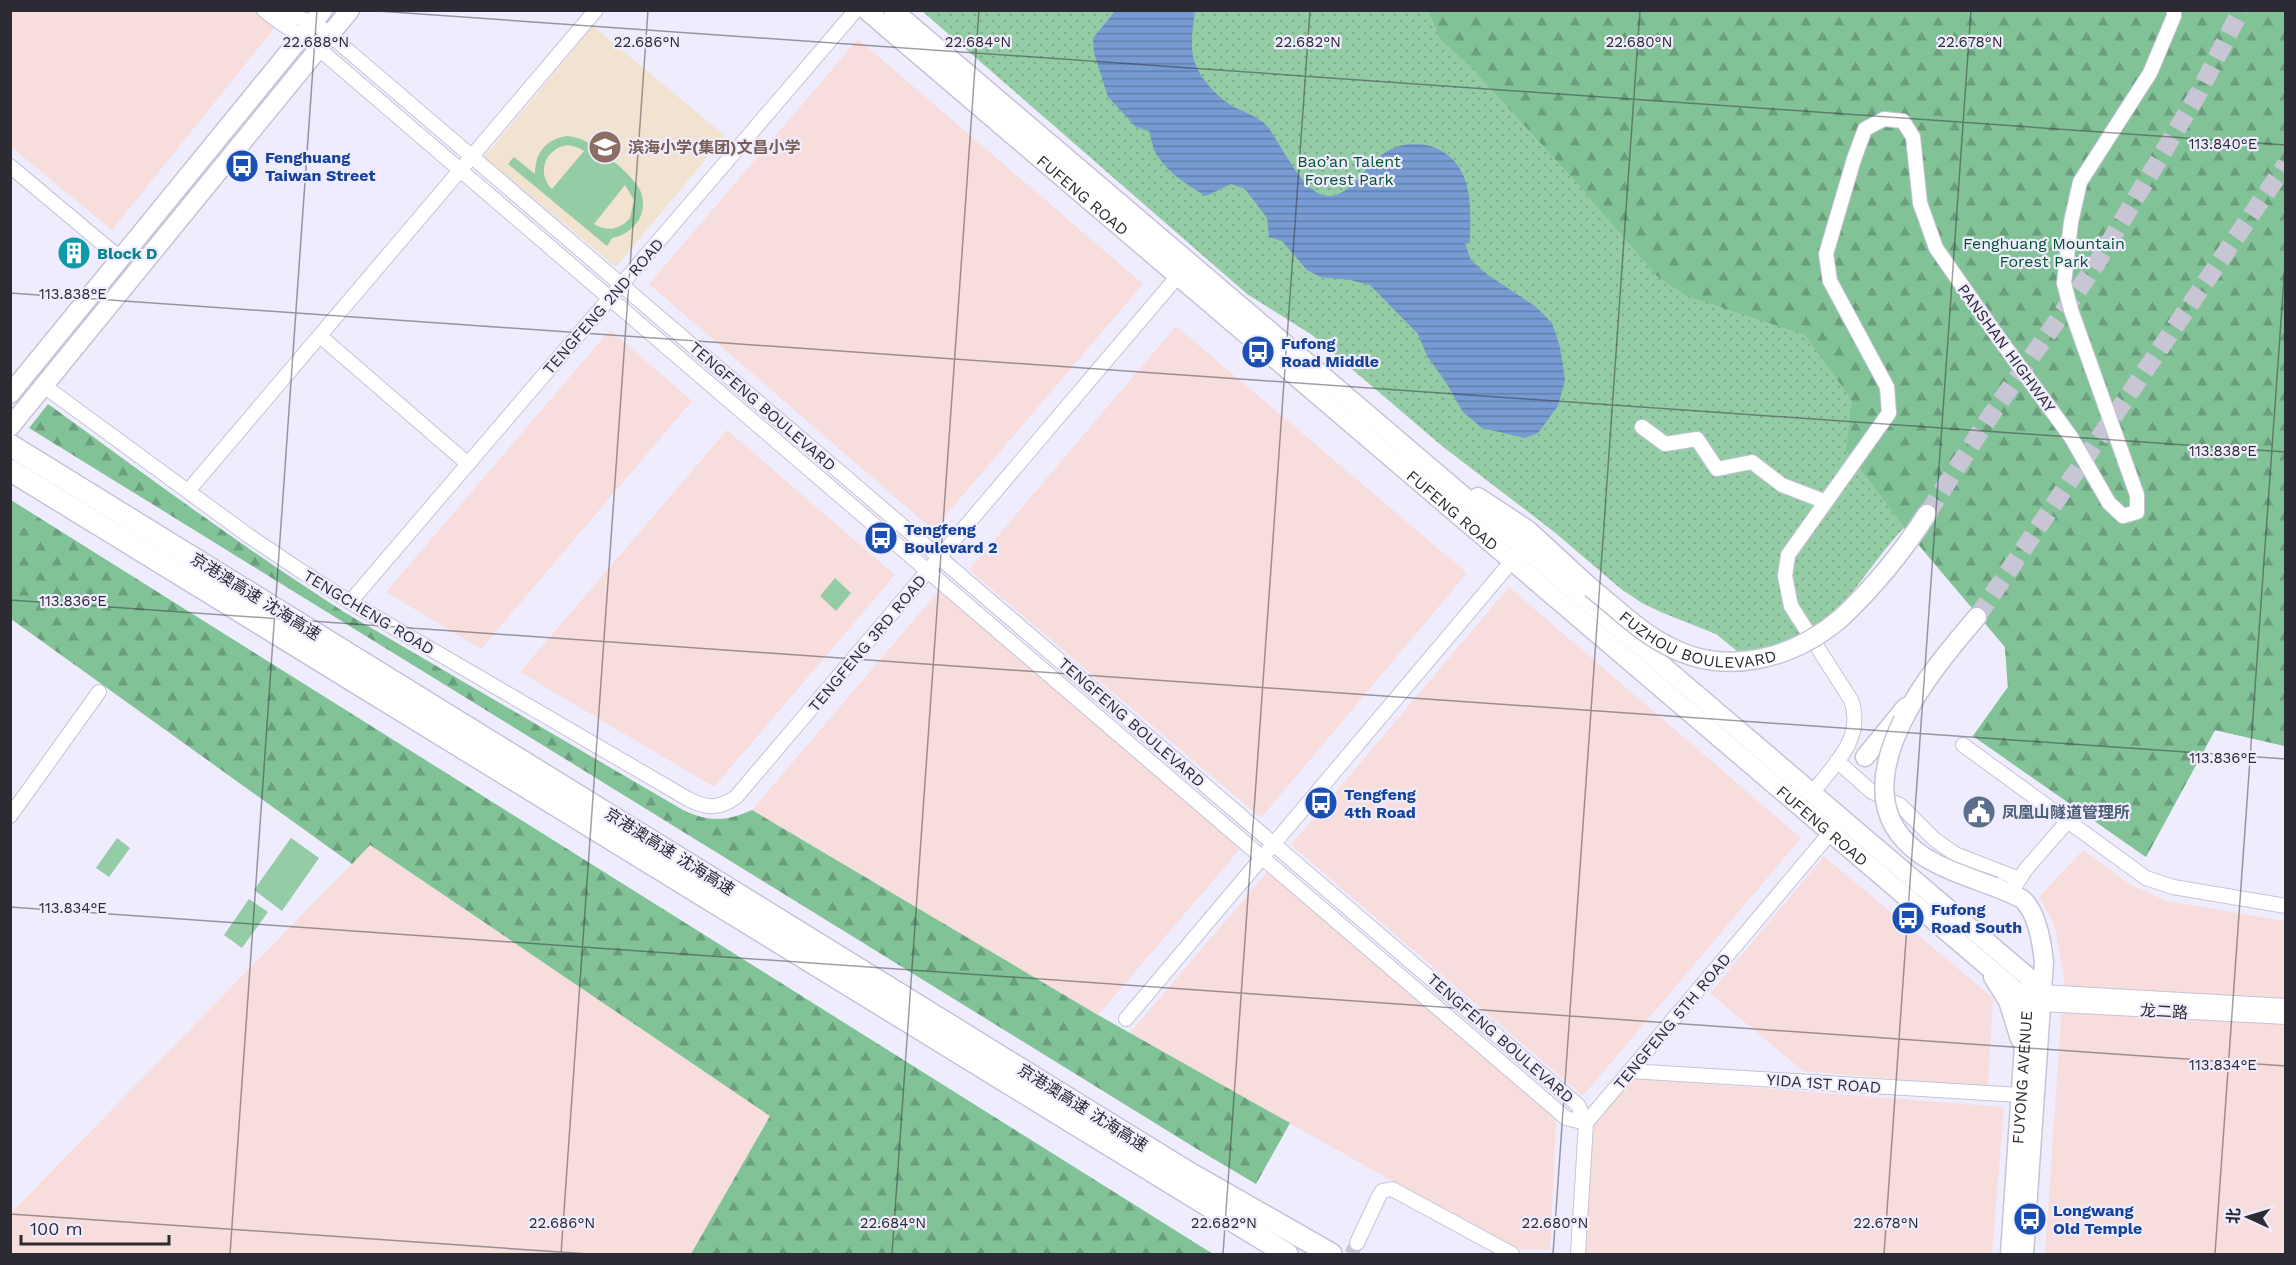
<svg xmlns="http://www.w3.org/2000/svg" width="2296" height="1265" font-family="'Work Sans','Noto Sans SC',sans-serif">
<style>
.industrial{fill:#f8dddd}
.education{fill:#f1e3cf}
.green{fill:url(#green-dots)}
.forest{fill:url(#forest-firs)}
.pitch{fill:#94cca6;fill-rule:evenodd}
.water{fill:url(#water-rules)}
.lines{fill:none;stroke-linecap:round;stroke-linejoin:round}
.minor-tunnel{stroke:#c8c5d5;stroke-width:14;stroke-dasharray:14 7;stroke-linecap:butt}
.major-tunnel{stroke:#c8c5d5;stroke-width:18;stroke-dasharray:18 9;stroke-linecap:butt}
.minor-casing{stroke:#c6c3d8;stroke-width:16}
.major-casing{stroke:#c6c3d8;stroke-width:21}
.highway-casing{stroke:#c6c3d8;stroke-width:24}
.minor{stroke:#fff;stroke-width:14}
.major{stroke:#fff;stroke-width:18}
.highway{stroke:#fff;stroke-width:21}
.major-bridge-casing{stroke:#c6c3d8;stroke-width:21;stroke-linecap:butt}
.major-bridge{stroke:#fff;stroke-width:18}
.ticks{fill:none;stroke:#2c2a33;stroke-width:1.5;stroke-opacity:0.45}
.labels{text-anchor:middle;stroke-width:4.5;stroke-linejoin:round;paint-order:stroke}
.education-label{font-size:16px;font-weight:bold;fill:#785e54;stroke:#efecfe;text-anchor:start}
.transit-label{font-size:16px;font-weight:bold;fill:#164399;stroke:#efecfe;text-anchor:start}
.park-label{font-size:16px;fill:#03542d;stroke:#efecfe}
.street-label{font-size:16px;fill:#2c2a33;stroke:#efecfe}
.culture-label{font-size:16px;font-weight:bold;fill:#0d838f;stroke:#efecfe;text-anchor:start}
.service-label{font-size:16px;font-weight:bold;fill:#4e5e75;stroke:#efecfe;text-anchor:start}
.ticks-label{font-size:15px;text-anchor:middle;fill:#2c2a33;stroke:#efecfe;stroke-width:4.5;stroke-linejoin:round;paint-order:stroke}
</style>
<defs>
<pattern id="green-dots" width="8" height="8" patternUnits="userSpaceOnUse" patternTransform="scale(1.5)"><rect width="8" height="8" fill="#94cca6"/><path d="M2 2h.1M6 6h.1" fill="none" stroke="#80af8f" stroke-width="1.8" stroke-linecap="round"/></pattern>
<pattern id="forest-firs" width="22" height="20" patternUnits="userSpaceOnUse" patternTransform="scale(1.5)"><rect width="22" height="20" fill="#82c297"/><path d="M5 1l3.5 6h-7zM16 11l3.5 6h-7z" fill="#6b9e7c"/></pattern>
<pattern id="water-rules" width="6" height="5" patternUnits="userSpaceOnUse" patternTransform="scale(1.5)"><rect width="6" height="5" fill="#779bd2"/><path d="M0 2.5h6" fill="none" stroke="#627fab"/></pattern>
</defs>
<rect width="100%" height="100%" fill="#efecfe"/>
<!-- industrial -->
<g class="industrial">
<polygon points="10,11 256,11 276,26 112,230 11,147"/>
<polygon points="858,39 1143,284 933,530 649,284"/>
<polygon points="1176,326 1467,573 1261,818 969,570"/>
<polygon points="610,330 692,401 481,649 386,592"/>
<polygon points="727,430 895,575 714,787 520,672"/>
<polygon points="1509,587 1801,838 1583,1096 1291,845"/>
<polygon points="941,588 1241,848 1098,1015 752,810"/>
<polygon points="370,845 770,1116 691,1254 11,1254 10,1214"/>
<polygon points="2083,850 2129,884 2167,901 2285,921 2285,1254 2045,1254 2064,976 2054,924 2039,897"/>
<polygon points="1824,856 1993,998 1988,1087 1803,1071 1710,993"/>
<polygon points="1268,871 1556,1120 1550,1250 1511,1248 1130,1033"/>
<polygon points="1632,1078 2004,1107 1992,1254 1583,1254 1594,1126"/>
</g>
<!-- education -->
<polygon class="education" points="593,26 725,136 616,267 484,157"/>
<!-- green -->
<path class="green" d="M922,11H2285V746L2215,730L2146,857L1973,736L2008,687L2005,647L1904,528C1868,564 1842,622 1791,641C1774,648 1755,649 1737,651L1716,634L1663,613L1642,603L1621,589L1553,531L1442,446L1312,335L1247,294Z"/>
<!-- forest -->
<g class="forest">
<polygon points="1429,11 2285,11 2285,746 2215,730 2146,857 1973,736 2008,687 2005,647 1904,527 1846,450 1852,400 1805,335 1687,296 1657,276 1577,183 1469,65 1440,39"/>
<path d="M48,404C146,475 242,547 344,612L683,810C709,822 725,822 752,810L1098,1015L1290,1123L1256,1184L1197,1149L29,428Z"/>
<polygon points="10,500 11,500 1213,1254 691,1254 770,1116 370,845 352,864 11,619"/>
</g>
<!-- pitch -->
<g class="pitch">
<path d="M567,136C574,137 579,138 585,141C599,148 634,176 640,190C650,213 634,234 612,238L607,246L508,164L514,157L535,174C535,153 546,139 567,136ZM568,145L579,148L584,151L552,189C536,173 545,148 568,145ZM625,185L634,200L630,218C620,230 607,232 594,224Z"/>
<polygon points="835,578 851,593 836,611 820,596"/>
<polygon points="117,838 130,848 109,877 96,868"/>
<polygon points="291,838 319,858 282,911 254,890"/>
<polygon points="249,899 268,912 242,948 224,935"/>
</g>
<!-- water -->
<path class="water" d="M1115,11H1195C1193,31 1188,49 1197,68C1204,83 1220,99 1234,107C1245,112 1258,117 1266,125C1281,142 1304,199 1331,196C1352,194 1366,165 1383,154C1412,134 1454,145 1465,180C1472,199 1470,222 1470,243H1465L1471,260L1485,273L1536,307L1552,323L1560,347L1565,380L1558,406L1538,433L1525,438L1482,428L1463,412L1445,381L1427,356L1418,334L1370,285L1350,280L1320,277L1307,270L1282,241L1269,237L1267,218L1245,189L1231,184L1206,196C1187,185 1164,170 1154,150C1152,144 1151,137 1149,131L1136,127L1108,97L1094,53L1093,38Z"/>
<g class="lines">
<!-- minor-tunnel -->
<polyline class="minor-tunnel" points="1351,1254 1357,1243"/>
<!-- major-tunnel -->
<g class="major-tunnel">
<polyline points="1927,514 1989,418 2095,266 2198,94 2241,10"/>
<polyline points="1977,617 2286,164"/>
</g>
<defs>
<g id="minor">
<path d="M264,10C281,25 301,35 319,49L1566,1118L1586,1123"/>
<polyline points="278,10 283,14 314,22 330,35 1578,1105 1586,1123"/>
<polyline points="10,166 121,259"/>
<polyline points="320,336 468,464"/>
<path d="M44,386L249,536L298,569L350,602L688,799C707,809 719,809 736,797L1183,270"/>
<polyline points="1642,427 1665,444 1697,439 1717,469 1752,462 1782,485 1821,500"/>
<polyline points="188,491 596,10"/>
<polyline points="350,602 856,10"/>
<polyline points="1963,745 2146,878 2173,887 2286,906"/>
<polyline points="1837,761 1872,792 1900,805 1934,839 1955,854 2019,879"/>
<path d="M1812,793C1834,765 1865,738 1851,700L1791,606L1785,576L1788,555L1889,413L1887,387L1830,281L1826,254L1854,159L1865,129L1884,119L1903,121L1913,137L1920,203L1936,248L1998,337L2071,437L2109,503L2123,516L2137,512V495L2071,310L2064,283L2071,222L2080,182L2150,73L2174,16V10"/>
<polyline points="10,816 99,692"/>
<polyline points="2015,886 2026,869 2067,822"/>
<polyline points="2042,992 2286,1006"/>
<polyline points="2042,1004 2286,1017"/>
<polyline points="1126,1019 1517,555"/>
<polyline points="1630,1071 2019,1095"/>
<polyline points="1357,1243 1379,1196 1382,1191 1392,1189 1512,1254"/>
<polyline points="1578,1254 1586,1123 1836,826"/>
</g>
<g id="major">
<path id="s1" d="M866,10L2027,1000L2042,1004"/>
<polyline points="893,10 2027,976 2042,992"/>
<polyline points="10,394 323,10"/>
<polyline points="10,427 350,10"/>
<polyline points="1478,497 1528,530 1591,588"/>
<path d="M1840,619C1874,587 1902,553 1927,514"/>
<path d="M1903,720C1922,682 1949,650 1977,617"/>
<polyline points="1865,757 1906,707"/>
<path d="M1995,887C2004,891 2014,894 2022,899C2037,912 2042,943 2044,962L2024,1254"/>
<polyline points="1993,977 2008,1001 2020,1039"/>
<path id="s2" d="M2010,1254L2027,1000L2038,994"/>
</g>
<g id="highway">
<polyline points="10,445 1184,1170 1331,1254"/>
<polyline points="10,470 1287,1254"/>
</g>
</defs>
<!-- minor casing -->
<use href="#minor" class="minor-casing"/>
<!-- major casing -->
<use href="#major" class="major-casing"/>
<!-- highway casing -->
<use href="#highway" class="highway-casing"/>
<!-- minor -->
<use href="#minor" class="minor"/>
<!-- major -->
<use href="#major" class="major"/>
<!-- highway -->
<use href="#highway" class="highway"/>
<defs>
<g id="major-bridge">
<path id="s3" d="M1591,588C1615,607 1640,632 1668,646C1726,677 1792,659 1840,619"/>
<path d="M1903,720C1879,769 1871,821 1923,856C1945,870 1971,878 1995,887"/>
</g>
</defs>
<!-- major-bridge casing -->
<use href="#major-bridge" class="major-bridge-casing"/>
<!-- major-bridge -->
<use href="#major-bridge" class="major-bridge"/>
</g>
<!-- ticks -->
<path class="ticks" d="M363,10L2286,145M10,293L2286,452M10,600L2286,759M10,907L2286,1066M10,1214L589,1254M230,1254L317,10M561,1254L648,10M892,1254L979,10M1223,1254L1310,10M1553,1254L1640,10M1884,1254L1971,10M2215,1254L2286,250"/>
<!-- icons -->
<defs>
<symbol id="school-disc" viewBox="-11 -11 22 22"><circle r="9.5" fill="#8d6e63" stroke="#efecfe"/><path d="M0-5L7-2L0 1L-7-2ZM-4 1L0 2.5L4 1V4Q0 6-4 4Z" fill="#fff"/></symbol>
<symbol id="bus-disc" viewBox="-11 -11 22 22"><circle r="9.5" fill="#1a4fb4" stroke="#efecfe"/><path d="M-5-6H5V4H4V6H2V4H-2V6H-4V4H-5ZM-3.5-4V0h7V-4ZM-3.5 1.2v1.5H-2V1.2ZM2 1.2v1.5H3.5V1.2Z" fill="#fff"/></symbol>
<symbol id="building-disc" viewBox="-11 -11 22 22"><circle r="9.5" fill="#0f9aa8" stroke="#efecfe"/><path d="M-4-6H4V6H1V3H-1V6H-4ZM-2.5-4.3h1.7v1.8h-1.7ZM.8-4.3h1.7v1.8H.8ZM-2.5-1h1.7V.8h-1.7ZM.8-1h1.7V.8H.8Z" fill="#fff"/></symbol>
<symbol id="civic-disc" viewBox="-11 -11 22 22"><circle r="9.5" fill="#5c6f8a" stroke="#efecfe"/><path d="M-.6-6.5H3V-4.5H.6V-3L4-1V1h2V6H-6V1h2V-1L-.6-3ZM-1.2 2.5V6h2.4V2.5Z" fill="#fff"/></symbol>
</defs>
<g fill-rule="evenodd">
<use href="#school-disc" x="586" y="128" width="38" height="38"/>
<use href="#bus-disc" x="223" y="147" width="38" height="38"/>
<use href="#building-disc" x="55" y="234" width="38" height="38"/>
<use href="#bus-disc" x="1239" y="333" width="38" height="38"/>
<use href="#bus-disc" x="862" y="519" width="38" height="38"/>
<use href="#bus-disc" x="1302" y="784" width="38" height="38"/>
<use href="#civic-disc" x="1960" y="793" width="38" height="38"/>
<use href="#bus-disc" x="1889" y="899" width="38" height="38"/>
<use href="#bus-disc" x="2011" y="1200" width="38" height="38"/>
</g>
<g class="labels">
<!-- education labels -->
<g class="education-label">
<text x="628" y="153">滨海小学(集团)文昌小学</text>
</g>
<!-- transit labels -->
<g class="transit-label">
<text x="265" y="163">Fenghuang<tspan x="265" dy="18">Taiwan Street</tspan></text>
<text x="1281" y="349">Fufong<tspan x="1281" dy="18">Road Middle</tspan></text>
<text x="904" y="535">Tengfeng<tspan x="904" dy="18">Boulevard 2</tspan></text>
<text x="1344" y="800">Tengfeng<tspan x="1344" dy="18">4th Road</tspan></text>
<text x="1931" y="915">Fufong<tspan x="1931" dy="18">Road South</tspan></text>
<text x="2053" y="1216">Longwang<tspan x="2053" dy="18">Old Temple</tspan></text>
</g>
<!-- park labels -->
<g class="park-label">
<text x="1349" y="167">Bao’an Talent<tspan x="1349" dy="18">Forest Park</tspan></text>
<text x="2044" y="249">Fenghuang Mountain<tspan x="2044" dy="18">Forest Park</tspan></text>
</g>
<!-- street labels -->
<g class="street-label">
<text dy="6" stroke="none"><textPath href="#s1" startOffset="285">FUFENG ROAD</textPath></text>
<text transform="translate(603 306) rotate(-49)" y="6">TENGFENG 2ND ROAD</text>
<text transform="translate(2007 348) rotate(54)" y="6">PANSHAN HIGHWAY</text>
<text transform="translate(763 406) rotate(41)" y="6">TENGFENG BOULEVARD</text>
<text dy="6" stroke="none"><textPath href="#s1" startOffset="771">FUFENG ROAD</textPath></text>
<text transform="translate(256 596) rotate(32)" y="6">京港澳高速 沈海高速</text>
<text transform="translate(369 612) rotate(31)" y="6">TENGCHENG ROAD</text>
<text dy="6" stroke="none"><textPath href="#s3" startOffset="124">FUZHOU BOULEVARD</textPath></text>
<text transform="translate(867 643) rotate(-50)" y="6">TENGFENG 3RD ROAD</text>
<text transform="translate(1132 722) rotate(41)" y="6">TENGFENG BOULEVARD</text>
<text dy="6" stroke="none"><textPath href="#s1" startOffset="1257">FUFENG ROAD</textPath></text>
<text transform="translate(670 851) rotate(32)" y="6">京港澳高速 沈海高速</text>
<text transform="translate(2164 1011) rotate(3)" y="6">龙二路</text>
<text transform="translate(1672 1021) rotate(-50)" y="6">TENGFENG 5TH ROAD</text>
<text transform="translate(1501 1038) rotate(41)" y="6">TENGFENG BOULEVARD</text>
<text dy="6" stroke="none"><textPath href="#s2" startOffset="177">FUYONG AVENUE</textPath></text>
<text transform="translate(1824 1083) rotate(4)" y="6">YIDA 1ST ROAD</text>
<text transform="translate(1083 1107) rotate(32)" y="6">京港澳高速 沈海高速</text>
</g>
<!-- culture labels -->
<g class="culture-label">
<text x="97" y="259">Block D</text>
</g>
<!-- service labels -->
<g class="service-label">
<text x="2002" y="818">凤凰山隧道管理所</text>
</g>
</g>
<g class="ticks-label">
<text x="316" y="47">22.688°N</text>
<text x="647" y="47">22.686°N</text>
<text x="978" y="47">22.684°N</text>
<text x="1308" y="47">22.682°N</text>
<text x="1639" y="47">22.680°N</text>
<text x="1970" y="47">22.678°N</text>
<text x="2223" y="149">113.840°E</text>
<text x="73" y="299">113.838°E</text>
<text x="2223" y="456">113.838°E</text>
<text x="73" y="606">113.836°E</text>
<text x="2223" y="763">113.836°E</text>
<text x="73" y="913">113.834°E</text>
<text x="2223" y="1070">113.834°E</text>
<text x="562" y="1228">22.686°N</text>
<text x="893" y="1228">22.684°N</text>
<text x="1224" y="1228">22.682°N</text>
<text x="1555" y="1228">22.680°N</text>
<text x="1886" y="1228">22.678°N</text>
</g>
<!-- border -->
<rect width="2296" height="1265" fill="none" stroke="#2c2a33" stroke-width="24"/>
<!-- north arrow -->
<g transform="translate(2248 1217) rotate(274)" stroke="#efecfe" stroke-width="4.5" paint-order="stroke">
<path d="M0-4.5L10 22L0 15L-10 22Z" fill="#2c2a33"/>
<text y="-9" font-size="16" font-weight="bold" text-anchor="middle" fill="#2c2a33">北</text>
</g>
<!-- scale -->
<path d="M21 1235v9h148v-9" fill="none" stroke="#2c2a33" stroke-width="3"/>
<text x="30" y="1235" font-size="18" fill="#2c2a33" stroke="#efecfe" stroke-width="4.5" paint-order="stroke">100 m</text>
</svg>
